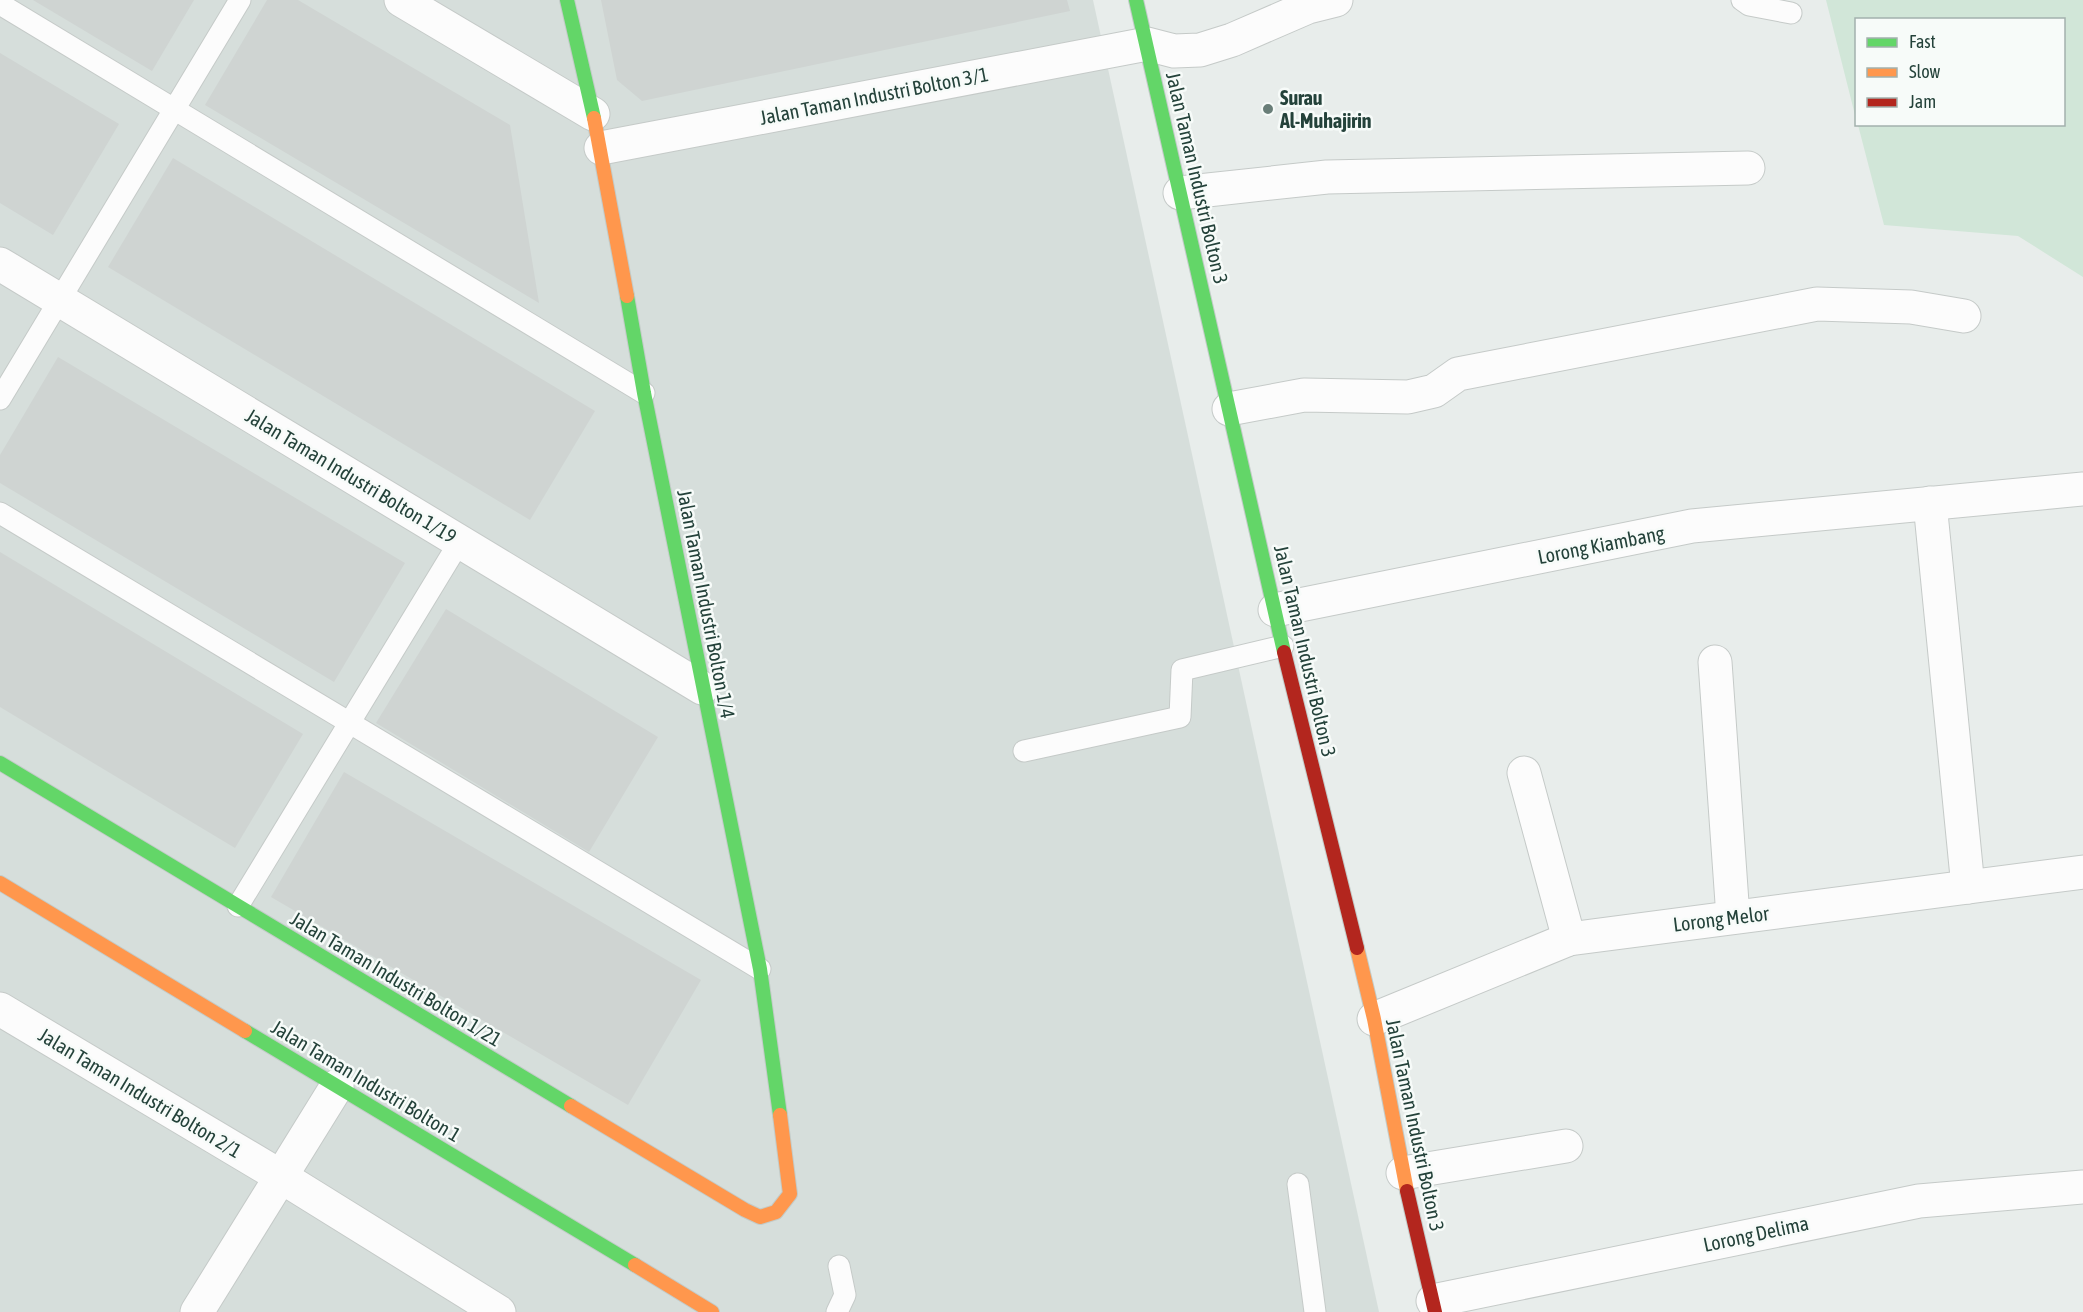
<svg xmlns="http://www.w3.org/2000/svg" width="2083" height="1312" font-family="'Asap Condensed',sans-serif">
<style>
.built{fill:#d6dedb}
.green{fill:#d1e6d8}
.building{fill:#cfd4d2}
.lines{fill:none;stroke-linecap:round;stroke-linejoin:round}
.lane-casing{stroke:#c5cac8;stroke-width:23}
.street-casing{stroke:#c5cac8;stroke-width:35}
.fast-casing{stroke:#c3cbc8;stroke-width:16}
.slow-casing{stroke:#c3cbc8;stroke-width:16}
.jam-casing{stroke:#c3cbc8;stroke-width:16}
.lane{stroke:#fcfcfc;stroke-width:21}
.street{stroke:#fcfcfc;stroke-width:33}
.fast{stroke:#63d668;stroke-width:14}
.slow{stroke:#ff974d;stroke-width:14}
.jam{stroke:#b3261e;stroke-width:14}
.poi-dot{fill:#697e78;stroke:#f7fbf9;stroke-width:2}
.labels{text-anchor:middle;stroke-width:5;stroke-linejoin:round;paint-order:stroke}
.street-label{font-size:20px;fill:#24423a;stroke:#f7fbf9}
.poi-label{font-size:20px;font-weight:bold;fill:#24423a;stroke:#f7fbf9;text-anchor:start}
</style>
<rect width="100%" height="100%" fill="#e8edeb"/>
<!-- built -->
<polygon class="built" points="0,0 1093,0 1379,1312 0,1312"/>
<!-- green -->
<polygon class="green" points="1826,0 2083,0 2083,277 2018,236 1884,225 1858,125 2064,124 2064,20 1856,20 1856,119"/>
<!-- building -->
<g class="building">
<polygon points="33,0 194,0 152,71"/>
<polygon points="267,0 298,0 510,125 539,303 205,105"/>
<polygon points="601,0 1067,0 1070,11 642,101 617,80"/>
<polygon points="0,53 119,124 53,235 0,203"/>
<polygon points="173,158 595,411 530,520 108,267"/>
<polygon points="58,357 405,563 334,682 0,483 0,455"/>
<polygon points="0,552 303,734 235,848 0,707"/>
<polygon points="446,609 658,737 589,852 376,723"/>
<polygon points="344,772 701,980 628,1105 271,897"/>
</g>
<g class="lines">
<defs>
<g id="lane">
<polyline points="1742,0 1749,5 1791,13"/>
<polyline points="0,4 644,393"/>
<polyline points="0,399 240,0"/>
<polyline points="0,513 760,969"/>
<polyline points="1024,751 1180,717 1182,670 1283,646"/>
<polyline points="238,906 460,541"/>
<polyline points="1298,1184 1315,1312"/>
<polyline points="837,1312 845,1295 839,1266"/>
</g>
<g id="street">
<polyline points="401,0 593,114"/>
<polyline points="601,148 1147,44 1174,51 1200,50 1232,40 1308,7 1336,0"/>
<polyline points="1180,193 1327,177 1748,168"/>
<polyline points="0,264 702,688"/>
<polyline points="1229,409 1304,395 1408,397 1434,391 1458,374 1817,304 1911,307 1964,316"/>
<polyline points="1930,503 1968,887"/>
<polyline points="1275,610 1692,526 2083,489"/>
<polyline points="1715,662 1733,917"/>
<polyline points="1524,773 1569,939"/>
<polyline points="0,1009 280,1176 499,1312"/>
<polyline points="1374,1019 1569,939 2083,872"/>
<polyline points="1403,1173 1566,1146"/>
<polyline points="1433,1301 1919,1201 2083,1187"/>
<polyline points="197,1312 337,1086"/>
</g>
<g id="fast">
<polyline points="567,0 594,118"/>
<polyline points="1136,0 1284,652"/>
<polyline points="627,296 644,393 760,969 780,1115"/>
<polyline points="0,763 571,1106"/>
<polyline points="245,1031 635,1265"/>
</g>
<g id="slow">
<polyline points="594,118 627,296"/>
<polyline points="0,883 245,1031"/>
<polyline points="1357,948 1374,1019 1407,1191"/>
<polyline points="571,1106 745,1210 760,1217 776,1212 790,1194 780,1115"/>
<polyline points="635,1265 712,1312"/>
</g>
<g id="jam">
<polyline points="1284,652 1357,948"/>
<polyline points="1407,1191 1435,1312"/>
</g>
</defs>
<!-- lane casing -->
<use href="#lane" class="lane-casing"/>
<!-- street casing -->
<use href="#street" class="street-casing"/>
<!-- fast casing -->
<use href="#fast" class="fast-casing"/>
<!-- slow casing -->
<use href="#slow" class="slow-casing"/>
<!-- jam casing -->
<use href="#jam" class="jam-casing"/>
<!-- lane -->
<use href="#lane" class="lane"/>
<!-- street -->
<use href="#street" class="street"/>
<!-- fast -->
<use href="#fast" class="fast"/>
<!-- slow -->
<use href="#slow" class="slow"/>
<!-- jam -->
<use href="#jam" class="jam"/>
</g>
<!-- markers -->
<circle class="poi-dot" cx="1268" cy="109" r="6"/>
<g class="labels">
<!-- street labels -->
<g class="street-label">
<text transform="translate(874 96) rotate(-11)" y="7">Jalan Taman Industri Bolton 3/1</text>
<text transform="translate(1197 178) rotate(77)" y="7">Jalan Taman Industri Bolton 3</text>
<text transform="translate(351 476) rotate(31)" y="7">Jalan Taman Industri Bolton 1/19</text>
<text transform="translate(1601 545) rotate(-11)" y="7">Lorong Kiambang</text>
<text transform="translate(706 604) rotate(79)" y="7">Jalan Taman Industri Bolton 1/4</text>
<text transform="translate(1305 651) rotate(77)" y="7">Jalan Taman Industri Bolton 3</text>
<text transform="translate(1721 919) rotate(-7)" y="7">Lorong Melor</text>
<text transform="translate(396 979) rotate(31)" y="7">Jalan Taman Industri Bolton 1/21</text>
<text transform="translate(366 1081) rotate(31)" y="7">Jalan Taman Industri Bolton 1</text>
<text transform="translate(140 1093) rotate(31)" y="7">Jalan Taman Industri Bolton 2/1</text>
<text transform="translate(1415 1125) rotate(78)" y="7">Jalan Taman Industri Bolton 3</text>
<text transform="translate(1756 1234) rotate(-12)" y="7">Lorong Delima</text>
</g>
<!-- poi labels -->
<g class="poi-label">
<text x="1280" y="105">Surau<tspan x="1280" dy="23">Al-Muhajirin</tspan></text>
</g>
</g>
<!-- legend -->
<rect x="1855" y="18" width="210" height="108" fill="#f7fbf9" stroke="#a3b1ad" stroke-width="1.5"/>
<rect x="1867" y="38" width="30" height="9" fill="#63d668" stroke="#a3b1ad" stroke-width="1.5"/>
<text x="1909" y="48" font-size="18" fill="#24423a">Fast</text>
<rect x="1867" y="68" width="30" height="9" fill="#ff974d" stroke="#a3b1ad" stroke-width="1.5"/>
<text x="1909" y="78" font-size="18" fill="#24423a">Slow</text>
<rect x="1867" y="98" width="30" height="9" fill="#b3261e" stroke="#a3b1ad" stroke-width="1.5"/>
<text x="1909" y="108" font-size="18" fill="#24423a">Jam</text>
</svg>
